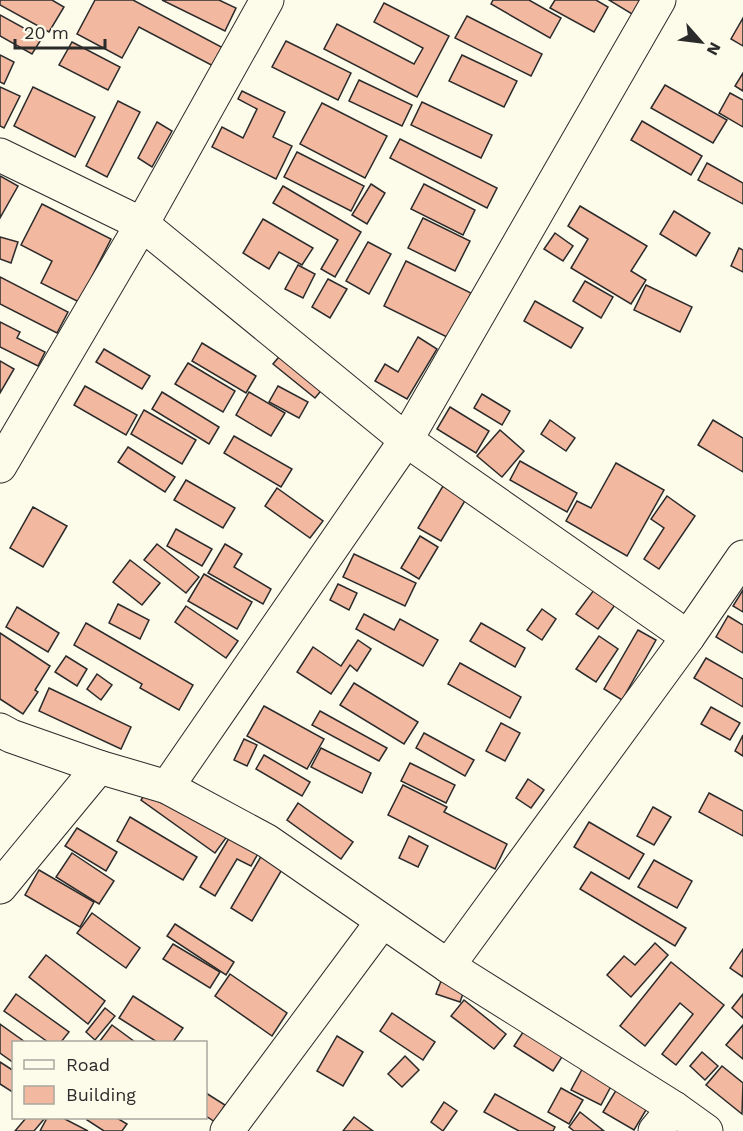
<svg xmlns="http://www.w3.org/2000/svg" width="743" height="1131" font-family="'Work Sans',sans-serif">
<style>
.building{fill:#f2b8a0;stroke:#2b2b2b;stroke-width:1.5}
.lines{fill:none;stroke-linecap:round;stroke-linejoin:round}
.minor-casing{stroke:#2b2b2b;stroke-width:35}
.minor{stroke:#fdfbea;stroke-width:33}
</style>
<rect width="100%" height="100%" fill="#fdfbea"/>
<!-- building -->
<g class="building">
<polygon points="0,0 52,0 64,7 49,32 0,5"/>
<polygon points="95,0 133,0 227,50 217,68 139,27 122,58 77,34"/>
<polygon points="162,0 219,0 236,8 225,31"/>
<polygon points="493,0 529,0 561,18 550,38 491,4"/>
<polygon points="555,0 596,0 608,7 594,32 550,8"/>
<polygon points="609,0 640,0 632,14"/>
<polygon points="384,3 449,36 417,97 324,49 337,24 414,64 423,48 374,22"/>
<polygon points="0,15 42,38 32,54 0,36"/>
<polygon points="467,16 542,54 531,76 455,38"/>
<polygon points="743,18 743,46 731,39"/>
<polygon points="286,41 351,73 338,100 272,67"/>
<polygon points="72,42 120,67 108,90 59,65"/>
<polygon points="0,55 14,62 4,84 0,82"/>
<polygon points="462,55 517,81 504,107 449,81"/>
<polygon points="743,73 743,91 735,86"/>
<polygon points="359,80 412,105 402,126 349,101"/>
<polygon points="665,85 727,120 713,143 651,108"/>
<polygon points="0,87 20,96 4,128 0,126"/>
<polygon points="33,87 95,117 75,157 14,126"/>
<polygon points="242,91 285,112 273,137 292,146 276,179 212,147 222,127 243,138 257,109 238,99"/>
<polygon points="730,93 743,100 743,127 719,113"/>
<polygon points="118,101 140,112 107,177 86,166"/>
<polygon points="422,102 492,135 481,158 411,125"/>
<polygon points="322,103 387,136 365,178 300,144"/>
<polygon points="642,121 702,156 691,175 631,140"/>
<polygon points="157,122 172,131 152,167 138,158"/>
<polygon points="400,139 497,188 487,208 390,158"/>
<polygon points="297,152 364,186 351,211 284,177"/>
<polygon points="707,163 743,183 743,204 698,180"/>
<polygon points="0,176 18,186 0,218"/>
<polygon points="371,184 385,193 367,224 352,215"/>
<polygon points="424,184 475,210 463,235 411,209"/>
<polygon points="283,186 361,232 335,277 321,269 338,240 273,203"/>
<polygon points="42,204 111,239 79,302 41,283 52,261 21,245"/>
<polygon points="580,206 647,246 631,271 646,280 631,304 571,268 588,239 568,226"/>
<polygon points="674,211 710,233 696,256 660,234"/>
<polygon points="423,218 470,241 455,271 408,248"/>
<polygon points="263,219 313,248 302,265 279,252 269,269 243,253"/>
<polygon points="555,233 573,246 563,261 544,249"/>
<polygon points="0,237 18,242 11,263 0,259"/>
<polygon points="368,242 391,254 369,294 346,281"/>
<polygon points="739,248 743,250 743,272 731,266"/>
<polygon points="406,261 471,293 449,338 384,306"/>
<polygon points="298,265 315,274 303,298 285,289"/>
<polygon points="0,277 68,312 57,333 0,304"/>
<polygon points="328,279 347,289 330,318 312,307"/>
<polygon points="585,281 613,297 601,318 573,301"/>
<polygon points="646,285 692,307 680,332 634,310"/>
<polygon points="535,301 583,328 571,348 524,321"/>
<polygon points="0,322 20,332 17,338 45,352 38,366 0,347"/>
<polygon points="418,337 437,349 407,399 375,381 385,364 398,372"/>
<polygon points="202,343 256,376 246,393 192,361"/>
<polygon points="288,346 330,380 315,398 273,364"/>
<polygon points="104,349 150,376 142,389 96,362"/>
<polygon points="0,361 14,369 0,393"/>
<polygon points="188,363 235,391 223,412 175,384"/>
<polygon points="85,386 137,415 126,435 74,405"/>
<polygon points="278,386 308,402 299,418 269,402"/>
<polygon points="162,392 219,427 209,444 152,409"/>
<polygon points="249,392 285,413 271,436 236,415"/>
<polygon points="482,394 510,411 502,425 474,408"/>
<polygon points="450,407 489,431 476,453 437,429"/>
<polygon points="144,410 196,440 182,464 131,434"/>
<polygon points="550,420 575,438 566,451 541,434"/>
<polygon points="713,420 743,438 743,472 698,445"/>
<polygon points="500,430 524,451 502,477 477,456"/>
<polygon points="234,436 292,469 281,487 224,453"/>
<polygon points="128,447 175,477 165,492 118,462"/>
<polygon points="520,461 577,493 567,512 510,480"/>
<polygon points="616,463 664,490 627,556 566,521 577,501 591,508"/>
<polygon points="186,480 235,508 223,528 174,500"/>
<polygon points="443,486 466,499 441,541 418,528"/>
<polygon points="277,488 323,521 310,538 265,506"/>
<polygon points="667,496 695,516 659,569 644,559 664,528 651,519"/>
<polygon points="33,507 67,526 43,567 10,548"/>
<polygon points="176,529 212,549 202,566 167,546"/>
<polygon points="420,536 438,547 419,579 401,568"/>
<polygon points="157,544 199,577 186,593 144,560"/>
<polygon points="225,544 242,554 234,567 271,589 263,604 208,573"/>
<polygon points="354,554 416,583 405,606 343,577"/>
<polygon points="130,560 160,583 142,605 113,582"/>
<polygon points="204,574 252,602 237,629 188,601"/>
<polygon points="338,584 357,593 349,610 330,600"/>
<polygon points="594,590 615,605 598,629 576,614"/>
<polygon points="743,590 743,612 733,606"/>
<polygon points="118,604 149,620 140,639 109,623"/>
<polygon points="186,606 238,641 226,658 175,622"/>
<polygon points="17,607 59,633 48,652 6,627"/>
<polygon points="542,609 556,619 542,640 527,630"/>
<polygon points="364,614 394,630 400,619 438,640 423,666 356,629"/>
<polygon points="728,616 743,625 743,653 716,637"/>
<polygon points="86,623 193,685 179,710 140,688 142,684 74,645"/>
<polygon points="481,623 525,648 515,667 470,641"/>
<polygon points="638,630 656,640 622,700 604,689"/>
<polygon points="0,633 50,666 35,690 38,692 23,714 0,699"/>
<polygon points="599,636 618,649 596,682 576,669"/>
<polygon points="358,640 371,649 357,671 350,665 331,694 297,672 313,647 341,666"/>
<polygon points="66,656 87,669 77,686 55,672"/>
<polygon points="706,658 743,679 743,707 694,678"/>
<polygon points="460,663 521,697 510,718 448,684"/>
<polygon points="97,674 112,685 101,700 87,689"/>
<polygon points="354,683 418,722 404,744 340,705"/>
<polygon points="49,688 131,727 121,749 39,711"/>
<polygon points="264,706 324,739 307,769 247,736"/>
<polygon points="711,707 740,723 730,740 701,724"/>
<polygon points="320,711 387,748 379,761 312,725"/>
<polygon points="501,723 520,733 505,761 486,751"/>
<polygon points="424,733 474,760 465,776 416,748"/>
<polygon points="743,735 743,756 735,751"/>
<polygon points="244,739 257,745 247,766 234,760"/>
<polygon points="321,748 371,773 362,793 311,767"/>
<polygon points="264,755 310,782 302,796 256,769"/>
<polygon points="410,763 455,785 446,803 401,781"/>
<polygon points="156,778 231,831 215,853 141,800"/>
<polygon points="528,779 544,790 531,808 516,798"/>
<polygon points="403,785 447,807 444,812 507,844 495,869 388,815"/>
<polygon points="709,793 743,811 743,836 699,812"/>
<polygon points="298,803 353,842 341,859 287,820"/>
<polygon points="653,807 671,817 654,845 637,836"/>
<polygon points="130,817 197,857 183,880 117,841"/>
<polygon points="589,822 644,854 629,879 574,847"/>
<polygon points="77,828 117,852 106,871 65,846"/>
<polygon points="232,833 260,850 251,866 237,859 215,896 200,887"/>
<polygon points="409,836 428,846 418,867 399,858"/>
<polygon points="72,853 114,881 99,904 56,877"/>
<polygon points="263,853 284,866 252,921 231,908"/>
<polygon points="654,860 692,881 677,908 638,887"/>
<polygon points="39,870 94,902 80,927 25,895"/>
<polygon points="591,872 686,928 675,946 580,889"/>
<polygon points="92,913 140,948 126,968 77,933"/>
<polygon points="175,924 234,962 226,975 167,936"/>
<polygon points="655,943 668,955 631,997 607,975 624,956 635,965"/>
<polygon points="173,944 220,972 210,988 163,959"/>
<polygon points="743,949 743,977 730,968"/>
<polygon points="46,955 105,1001 88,1024 29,977"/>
<polygon points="671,962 724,1005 676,1065 662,1054 693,1014 680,1003 645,1046 620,1026"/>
<polygon points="230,974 287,1013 272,1036 215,996"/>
<polygon points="443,976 466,985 460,1002 436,994"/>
<polygon points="16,994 69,1032 61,1042 48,1042 4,1011"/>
<polygon points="743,994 743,1018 732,1008"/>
<polygon points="133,996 183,1028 173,1042 157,1042 119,1018"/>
<polygon points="464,1000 506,1034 494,1049 451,1016"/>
<polygon points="105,1008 115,1016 95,1040 86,1032"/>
<polygon points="392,1013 435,1042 423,1060 380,1031"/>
<polygon points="529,1023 567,1049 553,1071 514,1046"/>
<polygon points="0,1024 25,1042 14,1042 14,1063 0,1053"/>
<polygon points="112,1025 135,1042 102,1042 100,1041"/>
<polygon points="743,1025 743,1059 726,1045"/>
<polygon points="337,1036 363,1052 343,1086 317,1071"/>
<polygon points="702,1052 718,1066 705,1080 690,1066"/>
<polygon points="405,1056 419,1070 402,1087 388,1074"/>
<polygon points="0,1062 14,1071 14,1093 0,1084"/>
<polygon points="586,1062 616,1077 601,1105 571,1090"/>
<polygon points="722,1066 743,1083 742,1114 706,1085"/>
<polygon points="618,1087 649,1105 634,1130 603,1112"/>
<polygon points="561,1088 583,1100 569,1124 548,1112"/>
<polygon points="206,1093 225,1105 215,1122 206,1116"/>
<polygon points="495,1094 555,1127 553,1131 519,1131 484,1112"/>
<polygon points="444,1102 457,1111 443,1131 431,1122"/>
<polygon points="580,1112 604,1131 574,1131 569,1127"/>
<polygon points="354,1117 373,1131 343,1131"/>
<polygon points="26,1118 45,1118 34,1131 15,1131"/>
<polygon points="47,1118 63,1118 88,1131 40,1131"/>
<polygon points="88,1118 117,1118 127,1124 122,1131 104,1131 87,1120"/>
</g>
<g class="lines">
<defs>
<g id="minor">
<polyline points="0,155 142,224 406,440 688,637"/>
<polyline points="0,466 142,224 267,0"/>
<polyline points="0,730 11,736 99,767 167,787 267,841 448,966 674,1108 706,1131"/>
<polyline points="167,787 406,440 659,0"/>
<polyline points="0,887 99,767"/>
<polyline points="448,966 688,637 743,557"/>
<polyline points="227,1131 382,922"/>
<polyline points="655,1131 674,1108"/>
</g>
</defs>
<!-- minor casing -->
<use href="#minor" class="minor-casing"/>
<!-- minor -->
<use href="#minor" class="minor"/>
</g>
<!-- legend -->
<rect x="12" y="1041" width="195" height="78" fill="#fdfbea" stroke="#a9a89e" stroke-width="1.5"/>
<rect x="24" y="1060" width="30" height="9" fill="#fdfbea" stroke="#a9a89e" stroke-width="1.5"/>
<text x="66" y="1071" font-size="18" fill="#2b2b2b">Road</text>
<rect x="24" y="1086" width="30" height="18" fill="#f2b8a0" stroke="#a9a89e" stroke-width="1.5"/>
<text x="66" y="1101" font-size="18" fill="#2b2b2b">Building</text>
<!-- north arrow -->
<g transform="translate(701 42) rotate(118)" stroke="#fdfbea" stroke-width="4.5" paint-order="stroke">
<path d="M0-4.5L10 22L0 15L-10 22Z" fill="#2b2b2b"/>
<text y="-9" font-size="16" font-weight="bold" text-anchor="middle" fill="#2b2b2b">N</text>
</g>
<!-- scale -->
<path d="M15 39v9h90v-9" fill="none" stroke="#2b2b2b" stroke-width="3"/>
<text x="24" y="39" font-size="18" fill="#2b2b2b" stroke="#fdfbea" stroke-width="4.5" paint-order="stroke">20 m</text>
</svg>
